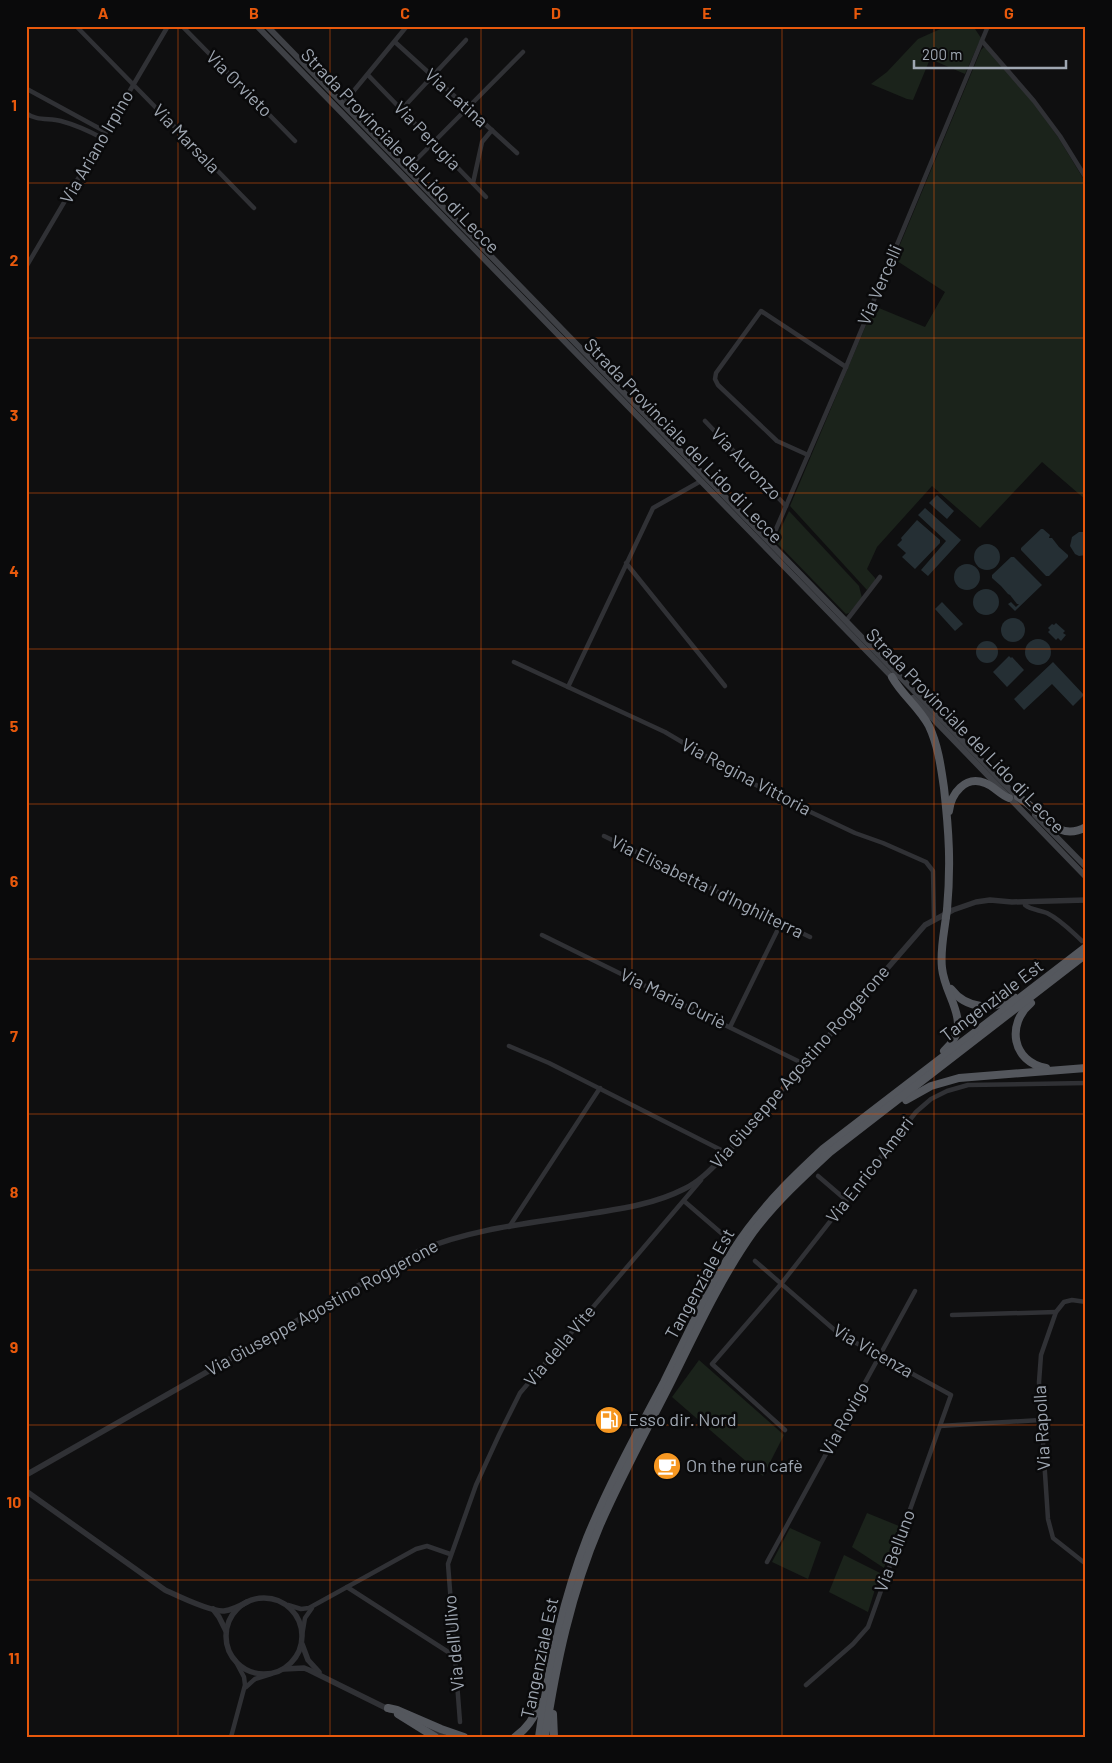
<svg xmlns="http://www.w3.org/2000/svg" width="1112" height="1763" font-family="Barlow,sans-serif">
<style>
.green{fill:#1b231b}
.water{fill:#252f34}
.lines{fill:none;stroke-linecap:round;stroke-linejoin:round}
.minor{stroke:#303135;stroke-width:4.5}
.tertiary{stroke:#303135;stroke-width:5.5}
.secondary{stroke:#3e4045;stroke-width:6}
.trunk{stroke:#54575d;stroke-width:8}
.trunk-bridge{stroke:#54575d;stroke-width:8}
.grid{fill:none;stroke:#e8590c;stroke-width:1;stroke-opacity:0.55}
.labels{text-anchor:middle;stroke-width:5;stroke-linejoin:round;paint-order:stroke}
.street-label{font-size:18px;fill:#9fa7b2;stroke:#0a0a0b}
.poi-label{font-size:18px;fill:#9fa7b2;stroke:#0a0a0b;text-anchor:start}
.neatline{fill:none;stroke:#e8590c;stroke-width:2}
.grid-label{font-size:16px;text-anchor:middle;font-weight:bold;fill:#e8590c}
</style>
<rect width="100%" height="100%" fill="#0f0f10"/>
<!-- green -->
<g class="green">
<polygon points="947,26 973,26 981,38 965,74 930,59 913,100 907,99 871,84 887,72 918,39"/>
<polygon points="984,47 987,49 1033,102 1058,137 1086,183 1086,500 1042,462 980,528 932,486 877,547 867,569 875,578 875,581 867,590 790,506 874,306 925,327 945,292 894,259 981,50"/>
<polygon points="789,511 859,586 862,598 849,613 846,614 775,541"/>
<polygon points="699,1360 784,1435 763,1476 672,1397"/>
<polygon points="867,1513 899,1526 884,1568 852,1547"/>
<polygon points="790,1528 821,1542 808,1579 772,1562"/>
<polygon points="844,1555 880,1573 868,1612 829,1592"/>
</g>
<!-- water -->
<g class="water">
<polygon points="937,495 954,511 947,519 929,503"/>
<polygon points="925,508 961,540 928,576 921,570 946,541 918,515"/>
<polygon points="917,520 940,540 940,543 915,569 902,557 906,553 897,545 902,540 901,538"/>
<polygon points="1041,529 1043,529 1050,535 1049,538 1052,538 1059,547 1068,555 1068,557 1049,576 1046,576 1021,550 1021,548"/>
<polygon points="1079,532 1086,532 1086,555 1079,556 1075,554 1070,546 1072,537"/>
<circle cx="987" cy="557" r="13"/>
<polygon points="1011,557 1014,557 1042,585 1015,611 1008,604 1011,602 1016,607 1019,604 1017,604 1010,595 1008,594 1001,586 992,578 992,575"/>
<circle cx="967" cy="577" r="13"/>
<circle cx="986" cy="602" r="13"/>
<polygon points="942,602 963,624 955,631 935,609"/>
<circle cx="1013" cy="630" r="12"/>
<polygon points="1056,623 1065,631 1063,633 1066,635 1061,641 1058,638 1056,640 1048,632 1050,630 1048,628 1052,624 1054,625"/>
<circle cx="1038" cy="652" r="13"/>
<circle cx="987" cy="652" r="11"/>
<polygon points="1009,656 1011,658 1012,657 1024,670 1007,687 993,672"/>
<polygon points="1053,662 1084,695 1073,706 1052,684 1024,710 1014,699"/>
</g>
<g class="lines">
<!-- minor -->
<g class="minor">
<polyline points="76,26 254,208"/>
<polyline points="182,26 295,141"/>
<polyline points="982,41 1034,101 1060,136 1086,178"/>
<polyline points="395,42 517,153"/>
<polyline points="368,75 486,197"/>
<polyline points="27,89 106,132"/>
<polyline points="343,104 407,26"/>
<polyline points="401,110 466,40"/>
<path d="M26,113C36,121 49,118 61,121C76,125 89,131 102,138"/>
<polyline points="407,169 523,52"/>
<polyline points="473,183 482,142 492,130"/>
<polyline points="26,267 168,26"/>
<polyline points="705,421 786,506"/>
<polyline points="808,455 777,441 718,385 715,379 716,373 761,311 846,367"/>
<polyline points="770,543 846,367 988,26"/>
<polyline points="626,563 725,686"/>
<polyline points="846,621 880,577"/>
<polyline points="514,662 665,732 748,781 800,807 855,833 883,843 926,862 933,871 934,919"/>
<polyline points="568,687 653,508 701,481"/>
<polyline points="604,836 810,937"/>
<path d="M1025,902V905C1031,910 1040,910 1047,913C1061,920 1071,931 1082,941"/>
<polyline points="542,935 804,1064"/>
<polyline points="730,1027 781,923"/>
<polyline points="509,1046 549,1063 727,1153"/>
<polyline points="818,1176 846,1200"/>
<polyline points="684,1201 727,1238"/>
<polyline points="509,1227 600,1088"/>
<polyline points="755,1261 838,1333 951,1395 868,1627 853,1644 806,1685"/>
<polyline points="1086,1302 1072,1300 1064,1302 1056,1312 1041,1355 1039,1382 1048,1519 1053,1538 1086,1564"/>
<polyline points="952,1315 1056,1312"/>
<polyline points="940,1426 1041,1420"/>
<polyline points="785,1430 712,1364 781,1284 916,1112 931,1099 947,1091 968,1085 1086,1083"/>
<polyline points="767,1562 915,1291"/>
<polyline points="347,1587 456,1657"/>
<polyline points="288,1605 301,1609 309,1608 416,1549 427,1546 450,1554"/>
<polyline points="302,1636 305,1618 312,1608"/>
<polyline points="246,1687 255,1679 271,1674"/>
<polyline points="460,1722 448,1564 476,1485 499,1435 520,1393 701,1180"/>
<polyline points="231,1737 245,1685 244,1677 235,1660"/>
</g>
<!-- tertiary -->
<g class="tertiary">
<path d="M26,1475L421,1250C474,1228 532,1223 588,1214C620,1209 655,1204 684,1189C701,1181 714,1166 727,1153L925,925L953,910L976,902L990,900L1012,902L1086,900"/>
<path d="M26,1491L165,1590C178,1596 210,1612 224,1611C232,1610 240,1606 247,1602"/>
<circle cx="264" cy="1636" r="38"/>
<polyline points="213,1609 219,1617 226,1631"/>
<polyline points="302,1644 308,1660 319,1672"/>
<polyline points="284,1669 304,1668 309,1670 390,1710"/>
<polyline points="428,1729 444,1737"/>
</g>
<!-- secondary -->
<g class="secondary">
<polyline points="257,26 895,680"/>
<polyline points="267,26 1021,801"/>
<polyline points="913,698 1086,877"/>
<polyline points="1035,815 1086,867"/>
</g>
<!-- trunk -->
<g class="trunk">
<path d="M892,677C902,695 919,707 929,726C938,745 941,767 944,788C949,832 951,865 947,910"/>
<path d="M1018,797C1041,809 1055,844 1086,827"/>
<path d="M949,811C951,794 965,775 985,783C994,786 1000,795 1009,798"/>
<path d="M951,989C967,1010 993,1010 1015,998"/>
<path d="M1031,1003C1006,1024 1012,1062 1046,1068"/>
<path d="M944,1051C975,1023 945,999 942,968C940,951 944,933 946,917"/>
<polyline points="906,1100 931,1086 959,1078 1086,1068"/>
<polyline points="388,1708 397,1710 441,1729 464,1737"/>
<polyline points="398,1714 435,1737"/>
<polyline points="553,1714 554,1737"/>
<path d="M515,1737C528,1728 535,1717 540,1702"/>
<path d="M539,1737C548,1669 562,1602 587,1538C609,1484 637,1433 664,1382C690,1330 713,1276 748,1229C770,1199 796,1174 823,1149L1086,947"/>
<path d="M545,1737C556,1664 571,1593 600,1525C620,1479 644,1435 667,1390C694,1336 719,1280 754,1231C776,1202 803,1177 830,1152L1086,954"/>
</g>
<!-- trunk-bridge -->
<polyline class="trunk-bridge" points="946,917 947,910"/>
</g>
<!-- grid -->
<path class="grid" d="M178,26V1737M330,26V1737M481,26V1737M632,26V1737M782,26V1737M934,26V1737M26,183H1086M26,338H1086M26,493H1086M26,649H1086M26,804H1086M26,959H1086M26,1114H1086M26,1270H1086M26,1425H1086M26,1580H1086"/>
<!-- icons -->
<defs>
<symbol id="fuel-disc" viewBox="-11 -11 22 22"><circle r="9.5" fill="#f69721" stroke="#0a0a0b"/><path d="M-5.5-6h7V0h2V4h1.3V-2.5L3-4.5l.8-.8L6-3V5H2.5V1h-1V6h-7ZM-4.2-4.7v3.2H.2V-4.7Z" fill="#fff"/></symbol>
<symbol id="cafe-disc" viewBox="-11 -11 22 22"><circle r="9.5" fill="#f69721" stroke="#0a0a0b"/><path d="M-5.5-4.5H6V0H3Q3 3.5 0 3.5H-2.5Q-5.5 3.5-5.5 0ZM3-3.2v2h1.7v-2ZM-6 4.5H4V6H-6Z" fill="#fff"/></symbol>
</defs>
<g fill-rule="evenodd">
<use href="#fuel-disc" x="593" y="1404" width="32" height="32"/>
<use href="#cafe-disc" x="651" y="1450" width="32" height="32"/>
</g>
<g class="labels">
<!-- street labels -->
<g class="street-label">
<text transform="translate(239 84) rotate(45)" y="6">Via Orvieto</text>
<text transform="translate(456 98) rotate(42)" y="6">Via Latina</text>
<text transform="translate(427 136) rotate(46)" y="6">Via Perugia</text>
<text transform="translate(186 139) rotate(46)" y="6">Via Marsala</text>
<text transform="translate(97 147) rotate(-60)" y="6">Via Ariano Irpino</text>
<text transform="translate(400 151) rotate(46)" y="6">Strada Provinciale del Lido di Lecce</text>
<text transform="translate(880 285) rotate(-67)" y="6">Via Vercelli</text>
<text transform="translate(683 441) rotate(46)" y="6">Strada Provinciale del Lido di Lecce</text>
<text transform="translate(746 464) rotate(46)" y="6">Via Auronzo</text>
<text transform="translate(965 731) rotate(46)" y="6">Strada Provinciale del Lido di Lecce</text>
<text transform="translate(746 777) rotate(28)" y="6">Via Regina Vittoria</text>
<text transform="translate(707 887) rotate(26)" y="6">Via Elisabetta I d'Inghilterra</text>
<text transform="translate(673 999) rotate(26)" y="6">Via Maria Curiè</text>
<text transform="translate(992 1001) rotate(-37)" y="6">Tangenziale Est</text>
<text transform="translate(800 1067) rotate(-49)" y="6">Via Giuseppe Agostino Roggerone</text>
<text transform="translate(870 1170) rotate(-52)" y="6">Via Enrico Ameri</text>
<text transform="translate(700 1284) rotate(-61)" y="6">Tangenziale Est</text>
<text transform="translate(322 1308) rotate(-29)" y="6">Via Giuseppe Agostino Roggerone</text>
<text transform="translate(560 1346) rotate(-50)" y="6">Via della Vite</text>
<text transform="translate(873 1351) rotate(30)" y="6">Via Vicenza</text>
<text transform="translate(845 1419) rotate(-61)" y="6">Via Rovigo</text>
<text transform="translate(1042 1428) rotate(-93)" y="6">Via Rapolla</text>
<text transform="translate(895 1551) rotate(-70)" y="6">Via Belluno</text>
<text transform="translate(454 1643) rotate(-95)" y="6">Via dell'Ulivo</text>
<text transform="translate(540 1658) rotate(-78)" y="6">Tangenziale Est</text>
</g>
<!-- poi labels -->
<g class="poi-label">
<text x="628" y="1426">Esso dir. Nord</text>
<text x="686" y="1472">On the run cafè</text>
</g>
</g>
<!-- border -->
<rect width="1112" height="1763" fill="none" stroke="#0a0a0b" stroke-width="55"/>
<!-- scale -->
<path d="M914 60v8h152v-8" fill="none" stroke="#9fa7b2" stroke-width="2.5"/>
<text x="922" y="60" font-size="15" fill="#9fa7b2" stroke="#0a0a0b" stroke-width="4" paint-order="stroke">200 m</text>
<rect x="28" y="28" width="1056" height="1708" class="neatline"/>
<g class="grid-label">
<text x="103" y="19">A</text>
<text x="254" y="19">B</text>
<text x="405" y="19">C</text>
<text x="556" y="19">D</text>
<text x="707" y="19">E</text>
<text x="858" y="19">F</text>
<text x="1009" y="19">G</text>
<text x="14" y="111">1</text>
<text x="14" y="266">2</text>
<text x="14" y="421">3</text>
<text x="14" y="577">4</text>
<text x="14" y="732">5</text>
<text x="14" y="887">6</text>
<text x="14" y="1042">7</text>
<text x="14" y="1198">8</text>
<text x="14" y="1353">9</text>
<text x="14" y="1508">10</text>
<text x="14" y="1664">11</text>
</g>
</svg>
